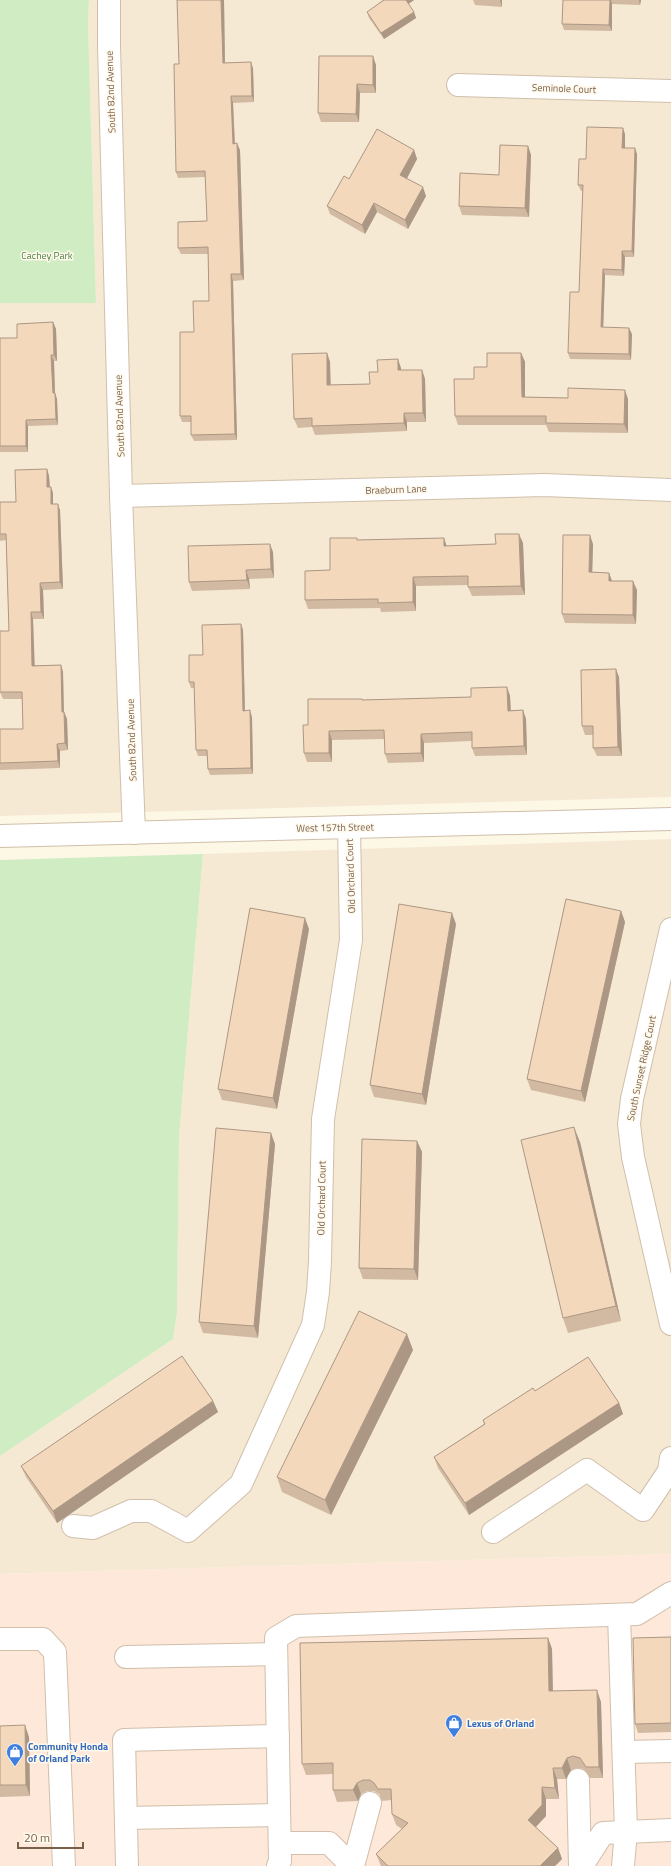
<svg xmlns="http://www.w3.org/2000/svg" width="671" height="1866" font-family="'Titillium Web',sans-serif">
<style>
.residential{fill:#f5e9d4}
.commercial{fill:#fee8d9}
.green{fill:#d0ecc3}
.lines{fill:none;stroke-linecap:round;stroke-linejoin:round}
.minor-casing{stroke:#d0bfab;stroke-width:24}
.minor{stroke:#fff;stroke-width:22}
.wall{fill:#d2baa2}
.shaded-wall{fill:#ab9784}
.building{fill:#f4d8bc;stroke:#ab9784}
.labels{text-anchor:middle;stroke-width:3;stroke-linejoin:round;paint-order:stroke}
.street-label{font-size:10px;fill:#785f49;stroke:#fffaed}
.park-label{font-size:10px;fill:#4c7f40;stroke:#fffaed}
.shop-label{font-size:10px;font-weight:bold;fill:#366cbe;stroke:#fffaed;text-anchor:start}
</style>
<rect width="100%" height="100%" fill="#fdf7e6"/>
<!-- residential -->
<g class="residential">
<polygon points="89,0 671,0 671,797 0,816 0,303 96,303 88,21"/>
<polygon points="671,839 671,1554 0,1574 0,1456 173,1339 177,1313 179,1136 203,854"/>
</g>
<!-- commercial -->
<polygon class="commercial" points="671,1554 671,1866 0,1866 0,1574"/>
<!-- green -->
<g class="green">
<polygon points="0,0 89,0 88,21 96,303 0,303"/>
<polygon points="203,854 179,1136 177,1313 173,1339 0,1456 0,860"/>
</g>
<g class="lines">
<defs>
<g id="minor">
<polyline points="109,0 109,46 121,496 134,833"/>
<polyline points="458,85 671,91"/>
<polyline points="121,496 544,485 671,490"/>
<polyline points="0,836 671,819"/>
<polyline points="671,929 632,1099 629,1124 633,1157 671,1324"/>
<polyline points="73,1526 93,1528 131,1511 151,1511 188,1531 241,1484 313,1325 318,1292 320,1261 323,1119 351,940 349,827"/>
<polyline points="493,1532 587,1470 643,1510 669,1471 671,1458"/>
<polyline points="619,1615 626,1831 623,1866"/>
<polyline points="0,1639 43,1639 55,1652 64,1866"/>
<polyline points="126,1657 276,1654"/>
<polyline points="624,1752 671,1751"/>
<polyline points="578,1780 580,1866"/>
<polyline points="126,1818 279,1815"/>
<polyline points="280,1843 329,1843 352,1866"/>
<polyline points="127,1866 124,1740 278,1736"/>
<polyline points="278,1866 280,1861 276,1638 296,1626 637,1614 671,1593"/>
<polyline points="353,1866 370,1803"/>
<polyline points="582,1866 603,1833 671,1830"/>
</g>
</defs>
<!-- minor casing -->
<use href="#minor" class="minor-casing"/>
<!-- minor -->
<use href="#minor" class="minor"/>
</g>
<!-- wall -->
<g class="wall">
<polygon points="177,0 224,0 225,63 253,68 254,102 233,103 235,144 240,150 244,280 233,281 237,440 194,441 191,435 191,422 182,422 180,416 194,332 209,301 208,254 181,254 178,248 207,221 205,177 178,178 176,172 179,64"/>
<polygon points="383,0 414,0 408,4 414,12 416,18 384,39 369,18 367,12"/>
<polygon points="473,0 502,0 502,7 475,5"/>
<polygon points="563,0 641,0 640,5 612,4 612,31 564,30 562,24"/>
<polygon points="376,65 376,93 360,93 359,122 321,122 318,113"/>
<polygon points="625,134 625,148 637,154 634,257 625,257 624,276 605,275 603,328 632,334 631,360 570,359 568,353 579,292 583,191 581,191 578,185 586,159"/>
<polygon points="528,146 531,155 529,217 462,215 459,206 499,175"/>
<polygon points="414,150 417,159 407,178 426,196 408,229 377,212 365,234 330,214 327,206 349,179"/>
<polygon points="53,322 56,329 57,361 54,361 55,393 57,399 58,425 28,426 28,452 0,452 0,338 17,338"/>
<polygon points="327,353 330,362 330,385 370,384 378,372 401,368 401,370 422,370 425,379 426,422 407,422 407,431 315,435 312,427 298,428 294,419"/>
<polygon points="521,353 525,362 525,397 628,399 628,433 549,432 546,425 458,425 455,416 474,379"/>
<polygon points="47,469 49,476 50,487 53,493 53,504 60,510 63,589 43,590 44,619 33,619 34,665 61,665 63,672 64,712 67,719 68,750 60,751 60,768 0,770 0,729 23,729 22,699 3,699 0,692 9,631 6,540 0,541 0,502 16,502"/>
<polygon points="444,538 446,546 523,543 525,595 472,596 468,587 468,585 416,586 416,611 381,612 380,608 308,609 305,600 330,570 357,540"/>
<polygon points="593,544 592,572 609,573 612,581 637,590 636,624 565,623 562,614"/>
<polygon points="273,552 274,578 249,579 250,589 192,591 189,582"/>
<polygon points="241,624 243,630 245,711 252,717 253,774 210,775 208,769 207,756 198,756 196,750 194,688 191,688 189,682 203,655"/>
<polygon points="619,677 622,756 597,756 593,748 593,735 585,735 582,726"/>
<polygon points="507,687 510,696 511,710 523,710 526,719 527,755 475,756 472,748 472,741 424,743 424,762 388,763 385,754 385,739 332,740 332,762 307,762 304,753 308,725 362,699 363,700 471,697"/>
<polygon points="621,911 625,922 585,1102 531,1090 527,1079"/>
<polygon points="456,924 426,1105 374,1097 370,1085"/>
<polygon points="309,929 277,1109 222,1100 218,1089"/>
<polygon points="417,1141 422,1152 418,1280 363,1279 359,1268"/>
<polygon points="580,1142 621,1321 568,1333 563,1318"/>
<polygon points="275,1144 258,1338 203,1333 199,1322"/>
<polygon points="413,1350 331,1515 282,1492 277,1477"/>
<polygon points="535,1391 619,1403 623,1414 469,1515 438,1468 434,1457 484,1424 483,1420"/>
<polygon points="213,1401 218,1412 57,1523 26,1477 21,1466"/>
<polygon points="671,1637 671,1732 638,1733 635,1724"/>
<polygon points="548,1638 552,1649 553,1691 601,1702 603,1778 590,1778 584,1769 577,1768 571,1770 566,1779 557,1779 559,1799 546,1799 546,1816 536,1827 558,1848 562,1859 555,1866 381,1866 376,1854 402,1829 396,1825 392,1814 392,1800 382,1801 379,1794 374,1791 367,1791 361,1794 358,1801 337,1802 333,1790 333,1774 306,1775 302,1764"/>
<polygon points="0,1726 29,1737 30,1796 0,1797"/>
</g>
<!-- shaded-wall -->
<g class="shaded-wall">
<polygon points="221,0 224,0 225,69 223,63"/>
<polygon points="405,0 414,0 407,5"/>
<polygon points="500,0 502,0 502,7"/>
<polygon points="610,0 611,0 612,4 612,31 609,25"/>
<polygon points="639,0 641,0 640,5"/>
<polygon points="414,12 416,18 384,39 381,33"/>
<polygon points="373,56 376,65 376,93 373,85"/>
<polygon points="251,62 253,68 254,102 252,96"/>
<polygon points="357,84 360,93 359,122 356,114"/>
<polygon points="231,96 233,103 235,150 233,144"/>
<polygon points="623,128 625,134 625,154 622,148"/>
<polygon points="237,143 240,150 244,280 241,274"/>
<polygon points="528,146 531,155 529,217 525,208"/>
<polygon points="635,148 637,154 634,257 632,251"/>
<polygon points="414,150 417,159 404,184 400,175"/>
<polygon points="423,187 426,196 408,229 405,220"/>
<polygon points="374,203 377,212 365,234 362,225"/>
<polygon points="622,251 625,257 624,276 622,270"/>
<polygon points="603,269 605,275 603,334 601,327"/>
<polygon points="231,274 233,281 237,440 235,434"/>
<polygon points="53,322 56,329 57,361 54,355"/>
<polygon points="629,328 632,334 631,360 629,354"/>
<polygon points="327,353 330,362 331,394 327,385"/>
<polygon points="521,353 525,362 525,406 522,397"/>
<polygon points="51,355 54,361 55,398 55,393 57,399 58,425 56,419 53,393"/>
<polygon points="398,359 401,368 402,379 398,370"/>
<polygon points="422,370 425,379 426,422 423,413"/>
<polygon points="625,390 628,399 628,433 624,424"/>
<polygon points="404,413 407,422 407,431 404,423"/>
<polygon points="26,420 28,426 28,452 26,446"/>
<polygon points="47,469 49,476 50,493 47,487"/>
<polygon points="51,487 53,493 53,510 51,504"/>
<polygon points="58,504 60,510 63,589 60,582"/>
<polygon points="519,534 523,543 525,595 521,586"/>
<polygon points="590,535 593,544 592,581 589,572"/>
<polygon points="444,538 447,547 444,546"/>
<polygon points="270,544 273,552 274,578 271,569"/>
<polygon points="246,570 249,579 250,589 247,580"/>
<polygon points="609,573 612,581 609,581"/>
<polygon points="413,577 416,586 416,611 413,602"/>
<polygon points="633,581 637,590 636,624 633,615"/>
<polygon points="40,583 43,590 44,619 41,612"/>
<polygon points="31,612 33,619 35,672 32,666"/>
<polygon points="241,624 243,630 245,717 243,711"/>
<polygon points="61,665 63,672 64,719 62,712"/>
<polygon points="616,669 619,677 622,756 618,747"/>
<polygon points="507,687 510,696 511,720 508,711"/>
<polygon points="250,710 252,717 253,774 251,768"/>
<polygon points="523,710 526,719 527,755 524,746"/>
<polygon points="64,712 67,719 68,750 65,743"/>
<polygon points="329,731 332,740 332,762 329,753"/>
<polygon points="421,734 424,743 424,762 421,753"/>
<polygon points="57,744 60,751 60,768 58,761"/>
<polygon points="621,911 625,922 585,1102 581,1091"/>
<polygon points="452,913 456,924 426,1105 422,1094"/>
<polygon points="305,918 309,929 277,1109 273,1098"/>
<polygon points="574,1127 580,1142 621,1321 616,1306"/>
<polygon points="271,1133 275,1144 258,1338 254,1326"/>
<polygon points="417,1141 422,1152 418,1280 414,1269"/>
<polygon points="407,1334 413,1350 331,1515 325,1500"/>
<polygon points="213,1401 218,1412 57,1523 53,1511"/>
<polygon points="619,1403 623,1414 469,1515 465,1503"/>
<polygon points="548,1638 552,1649 553,1703 549,1691"/>
<polygon points="597,1690 601,1702 603,1778 599,1767"/>
<polygon points="25,1725 29,1737 30,1796 26,1785"/>
<polygon points="567,1758 571,1770 566,1779 562,1768"/>
<polygon points="553,1768 557,1779 559,1799 555,1788"/>
<polygon points="357,1783 361,1794 358,1801 353,1790"/>
<polygon points="542,1787 546,1799 546,1816 532,1831 528,1820"/>
<polygon points="558,1848 562,1859 555,1866 540,1866"/>
</g>
<!-- building -->
<g class="building">
<polygon points="177,0 221,0 223,63 251,62 252,96 231,96 233,144 237,143 241,274 231,274 235,434 191,435 191,416 180,416 180,332 194,332 193,301 209,301 208,247 178,248 178,222 207,221 205,171 176,172 174,64 179,64"/>
<polygon points="384,0 406,0 414,12 381,33 367,12"/>
<polygon points="563,0 610,0 609,25 562,24"/>
<polygon points="319,56 373,56 373,85 357,84 356,114 318,113"/>
<polygon points="587,127 623,128 622,148 635,148 632,251 622,251 622,270 603,269 601,327 629,328 629,354 568,353 570,292 579,292 583,185 578,185 579,159 586,159"/>
<polygon points="377,129 414,150 400,175 423,187 405,220 374,203 362,225 327,206 344,176 349,179"/>
<polygon points="500,145 528,146 525,208 459,206 460,173 499,175"/>
<polygon points="53,322 54,355 51,355 53,393 55,393 56,419 26,420 26,446 0,446 0,338 17,338 17,324"/>
<polygon points="327,353 327,385 370,384 369,372 378,372 377,360 398,359 398,370 422,370 423,413 404,413 404,423 312,426 312,418 294,419 292,354"/>
<polygon points="487,353 521,353 522,397 568,398 568,388 625,390 624,424 546,423 546,416 455,416 454,379 474,379 474,367 487,367"/>
<polygon points="47,469 47,487 51,487 51,504 58,504 60,582 40,583 41,612 31,612 32,666 61,665 62,712 64,712 65,743 57,744 58,761 0,763 0,729 23,729 22,692 0,692 0,631 9,631 6,534 0,534 0,502 16,502 15,470"/>
<polygon points="495,534 519,534 521,586 468,587 468,576 413,577 413,602 378,603 378,599 305,600 305,571 330,570 330,538 357,538 357,540 444,538 444,546 496,544"/>
<polygon points="563,535 590,535 589,572 609,573 609,581 633,581 633,615 562,614"/>
<polygon points="270,544 271,569 246,570 247,580 189,582 188,546"/>
<polygon points="241,624 243,711 250,710 251,768 208,769 207,750 196,750 194,682 189,682 189,655 203,655 202,625"/>
<polygon points="616,669 618,747 593,748 593,726 582,726 581,670"/>
<polygon points="507,687 508,711 523,710 524,746 472,748 472,732 421,734 421,753 385,754 384,730 329,731 329,753 304,753 303,725 308,725 308,699 362,699 362,700 471,697 471,688"/>
<polygon points="566,899 621,911 581,1091 527,1079"/>
<polygon points="399,904 452,913 422,1094 370,1085"/>
<polygon points="250,908 305,918 273,1098 218,1089"/>
<polygon points="574,1127 616,1306 563,1318 521,1140"/>
<polygon points="216,1128 271,1133 254,1326 199,1322"/>
<polygon points="362,1139 417,1141 414,1269 359,1268"/>
<polygon points="359,1311 407,1334 325,1500 277,1477"/>
<polygon points="182,1356 213,1401 53,1511 21,1466"/>
<polygon points="588,1357 619,1403 465,1503 434,1457 485,1424 483,1420 533,1388 535,1391"/>
<polygon points="671,1637 671,1723 635,1724 633,1638"/>
<polygon points="548,1638 549,1691 597,1690 599,1767 586,1767 580,1758 573,1756 567,1758 562,1768 553,1768 555,1788 542,1787 542,1805 528,1820 558,1848 540,1866 388,1866 376,1854 408,1823 392,1814 391,1789 378,1789 374,1783 370,1780 363,1780 357,1783 353,1790 333,1790 333,1763 302,1764 300,1643"/>
<polygon points="25,1725 26,1785 0,1785 0,1726"/>
</g>
<!-- icons -->
<defs>
<symbol id="shop-pin" viewBox="-11 -11 22 30"><path d="M0 17L-7.5 6A9.5 9.5 0 1 1 7.5 6Z" fill="#3f7fe0" stroke="#fffaed"/><path d="M-5-2.5h2.3a2.7 3.5 0 0 1 5.4 0H5L5.5 6h-11ZM-1.5-2.5h3a1.5 2.3 0 0 0-3 0Z" fill="#fff"/></symbol>
</defs>
<g fill-rule="evenodd">
<use href="#shop-pin" x="444" y="1713" width="20" height="27"/>
<use href="#shop-pin" x="5" y="1742" width="20" height="27"/>
</g>
<g class="labels">
<!-- street labels -->
<g class="street-label">
<text transform="translate(564 88) rotate(2)" y="4">Seminole Court</text>
<text transform="translate(110 92) rotate(-92)" y="4">South 82nd Avenue</text>
<text transform="translate(119 416) rotate(-92)" y="4">South 82nd Avenue</text>
<text transform="translate(396 489) rotate(-2)" y="4">Braeburn Lane</text>
<text transform="translate(131 740) rotate(-92)" y="4">South 82nd Avenue</text>
<text transform="translate(335 827) rotate(-1)" y="4">West 157th Street</text>
<text transform="translate(350 876) rotate(-92)" y="4">Old Orchard Court</text>
<text transform="translate(641 1068) rotate(-78)" y="4">South Sunset Ridge Court</text>
<text transform="translate(321 1198) rotate(-89)" y="4">Old Orchard Court</text>
</g>
<!-- park labels -->
<g class="park-label">
<text x="47" y="259">Cachey Park</text>
</g>
<!-- shop labels -->
<g class="shop-label">
<text x="467" y="1727">Lexus of Orland</text>
<text x="28" y="1750">Community Honda<tspan x="28" dy="12">of Orland Park</tspan></text>
</g>
</g>
<!-- scale -->
<path d="M18 1842v6h65v-6" fill="none" stroke="#785f49" stroke-width="2"/>
<text x="24" y="1842" font-size="12" fill="#785f49" stroke="#fffaed" stroke-width="3" paint-order="stroke">20 m</text>
</svg>
